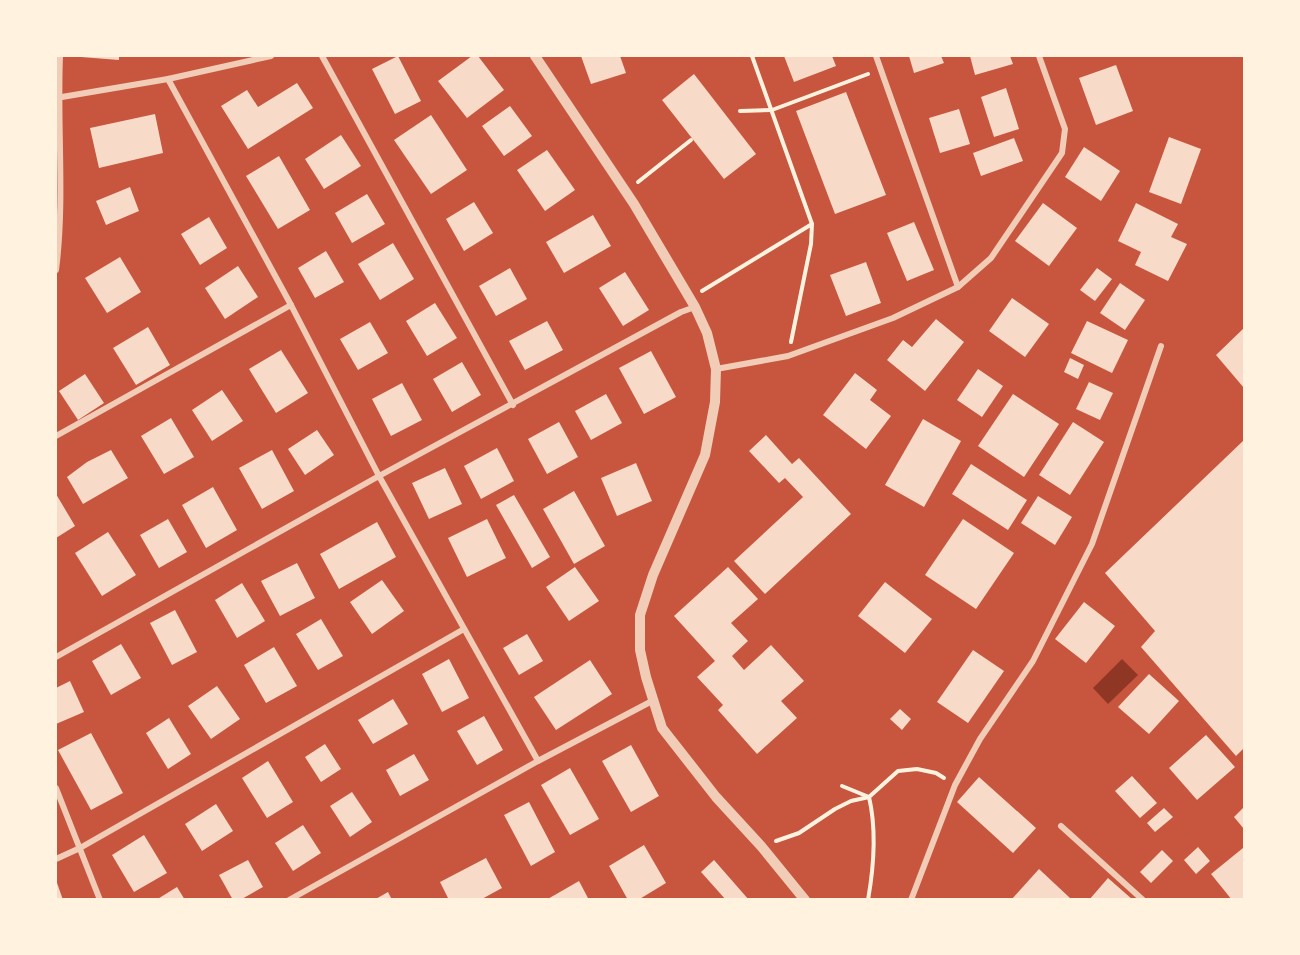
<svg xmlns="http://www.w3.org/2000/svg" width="1300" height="955" font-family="'Roboto Serif',serif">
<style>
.water{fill:#8f3625}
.building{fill:#f7dbc8}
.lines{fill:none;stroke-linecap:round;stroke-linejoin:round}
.path{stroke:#fff3e0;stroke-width:4}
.minor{stroke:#f1ccb7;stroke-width:6}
.tertiary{stroke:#f1ccb7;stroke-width:10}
</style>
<rect width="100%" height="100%" fill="#c8553d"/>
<!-- water -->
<polygon class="water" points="1122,659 1138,675 1108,704 1093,688"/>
<!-- building -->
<g class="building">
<polygon points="81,56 119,56 119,60 81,57"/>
<polygon points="398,56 421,101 395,114 372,69"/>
<polygon points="472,56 478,56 504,90 467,118 438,81"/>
<polygon points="581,56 620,56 626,73 591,84"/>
<polygon points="784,56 832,56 836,66 794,82"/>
<polygon points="909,56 941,56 944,63 914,73"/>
<polygon points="970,56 1010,56 1013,64 975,75"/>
<polygon points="1116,65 1133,111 1096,125 1079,78"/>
<polygon points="694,74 756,154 724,179 662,100"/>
<polygon points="297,83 313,108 248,149 221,106 247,90 258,107"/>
<polygon points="1006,88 1019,129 994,137 981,97"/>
<polygon points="846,92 886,195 835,214 796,111"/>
<polygon points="510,106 532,136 504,156 482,126"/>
<polygon points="959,109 970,144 940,153 929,118"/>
<polygon points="155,114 163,153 99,168 90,128"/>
<polygon points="431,115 467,170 431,194 394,140"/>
<polygon points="341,135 361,166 324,189 305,159"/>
<polygon points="1169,137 1201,149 1181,204 1149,192"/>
<polygon points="1014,138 1023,161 981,176 973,153"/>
<polygon points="1084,147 1120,171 1101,201 1065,177"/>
<polygon points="547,150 575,190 545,211 517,170"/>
<polygon points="279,156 310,210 278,229 246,176"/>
<polygon points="130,187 139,211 106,225 96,201"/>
<polygon points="367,194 385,224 352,243 335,213"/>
<polygon points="474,202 493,233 464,251 446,219"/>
<polygon points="1043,203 1077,228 1049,266 1015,241"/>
<polygon points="1136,203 1178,224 1171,237 1187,244 1168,281 1135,265 1141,252 1118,241"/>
<polygon points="593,215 611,246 564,273 546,242"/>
<polygon points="209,217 227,248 200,265 181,234"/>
<polygon points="914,222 934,270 907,281 887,233"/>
<polygon points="393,243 414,279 380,300 358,264"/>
<polygon points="326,251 344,282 315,298 298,268"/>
<polygon points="120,257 141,292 107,313 85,278"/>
<polygon points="866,262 881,303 846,316 830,275"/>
<polygon points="238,266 258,297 225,319 205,288"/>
<polygon points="510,268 527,299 496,316 479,286"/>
<polygon points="1097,268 1112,279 1095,301 1080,290"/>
<polygon points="625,272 649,310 623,326 599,288"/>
<polygon points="1120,283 1145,300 1125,330 1100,313"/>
<polygon points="1012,298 1049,324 1025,357 989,331"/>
<polygon points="435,303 457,338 427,356 406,321"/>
<polygon points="936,319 964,342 925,391 887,360 903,340 912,347"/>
<polygon points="547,321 563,350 525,370 509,341"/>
<polygon points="1087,321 1128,340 1112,373 1071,353"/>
<polygon points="370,322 388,353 358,370 340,339"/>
<polygon points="148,327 170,365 136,385 113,348"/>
<polygon points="1244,328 1244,388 1216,355"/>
<polygon points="281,350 308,393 276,413 249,369"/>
<polygon points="651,351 676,397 644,414 619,368"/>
<polygon points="1070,358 1084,365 1078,379 1064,372"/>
<polygon points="462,362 481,395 452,412 433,379"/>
<polygon points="978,369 1003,386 982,417 957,400"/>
<polygon points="855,373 877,390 870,400 891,416 866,449 823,415"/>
<polygon points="85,374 104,403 78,420 59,391"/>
<polygon points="1089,382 1113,393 1100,420 1076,409"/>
<polygon points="402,383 422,420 391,436 372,399"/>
<polygon points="222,390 243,421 212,441 192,410"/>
<polygon points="606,394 622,423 591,440 575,411"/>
<polygon points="1013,394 1059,424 1024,477 978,446"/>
<polygon points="171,418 194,457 164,474 141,436"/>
<polygon points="923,419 961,441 924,507 885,485"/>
<polygon points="559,422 578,457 547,474 528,439"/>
<polygon points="1073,422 1104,442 1070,495 1039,475"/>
<polygon points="317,430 334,455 305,475 288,449"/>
<polygon points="766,435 792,464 799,458 851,514 765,594 734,561 803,497 785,478 779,483 749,451"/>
<polygon points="1244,440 1244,748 1236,756 1141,647 1155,631 1105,573"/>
<polygon points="497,448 514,481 481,499 464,466"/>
<polygon points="111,450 128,478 83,504 67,477 87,462"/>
<polygon points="272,450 294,491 262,509 239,468"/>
<polygon points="636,463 652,501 617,516 601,478"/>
<polygon points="971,464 1027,500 1008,530 952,494"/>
<polygon points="445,468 462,504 429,519 412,483"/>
<polygon points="213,487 237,530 206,548 182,505"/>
<polygon points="574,491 605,546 574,564 543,509"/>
<polygon points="56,494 75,526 56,538"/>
<polygon points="514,495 550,557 532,568 496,505"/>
<polygon points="1038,496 1072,517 1055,545 1021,523"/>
<polygon points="168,519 187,552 159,568 140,535"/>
<polygon points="487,519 506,558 467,577 448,538"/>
<polygon points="963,519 1014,553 976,609 925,575"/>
<polygon points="377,522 396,557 339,589 320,554"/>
<polygon points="108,532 136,575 102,596 75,553"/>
<polygon points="297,563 315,598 280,616 261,581"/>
<polygon points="575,567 599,601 569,621 546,587"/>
<polygon points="728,567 758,599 731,623 748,641 732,656 744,670 771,645 804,681 781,701 797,718 757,754 718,710 723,705 697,677 715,661 674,616"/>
<polygon points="382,580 404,611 372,634 350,602"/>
<polygon points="885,582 932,619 905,653 858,616"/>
<polygon points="242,583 265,621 237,638 215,600"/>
<polygon points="1084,602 1115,626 1086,663 1055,639"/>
<polygon points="175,610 197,652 172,665 150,623"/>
<polygon points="321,619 343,656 318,670 296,634"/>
<polygon points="527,634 543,661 519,675 503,648"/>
<polygon points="121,644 141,678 111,695 92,661"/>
<polygon points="274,647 297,686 266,703 244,665"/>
<polygon points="973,650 1004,671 968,723 937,702"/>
<polygon points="449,659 469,698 442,712 422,674"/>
<polygon points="590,660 612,694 556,730 534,697"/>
<polygon points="1149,674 1179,701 1149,734 1118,707"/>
<polygon points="70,681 84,712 56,724 56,688"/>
<polygon points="217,686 240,719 211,739 188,706"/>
<polygon points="393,699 408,724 373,744 358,720"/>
<polygon points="900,709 911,719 902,730 890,719"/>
<polygon points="484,716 503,750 477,765 457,731"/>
<polygon points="169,718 191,754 168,769 146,733"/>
<polygon points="91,733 123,793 91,810 58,750"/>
<polygon points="1206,735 1235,767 1197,800 1169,768"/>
<polygon points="325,744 341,769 321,782 305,757"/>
<polygon points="631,745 659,796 631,812 602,761"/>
<polygon points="414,754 429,780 400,796 386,770"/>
<polygon points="268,761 293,802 267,818 242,778"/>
<polygon points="570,768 599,819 570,835 541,785"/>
<polygon points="1132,776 1157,803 1140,818 1115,791"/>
<polygon points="979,777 1036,828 1013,853 957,802"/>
<polygon points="352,792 372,822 350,837 330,806"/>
<polygon points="529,802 555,852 531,866 504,815"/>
<polygon points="216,804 233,831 202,851 185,824"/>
<polygon points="1244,807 1244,829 1234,817"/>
<polygon points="1164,808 1173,817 1155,832 1147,823"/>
<polygon points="303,825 321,853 293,871 275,843"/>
<polygon points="144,835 167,873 134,892 112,855"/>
<polygon points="644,845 666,883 638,900 628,900 609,866"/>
<polygon points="1198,847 1210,861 1196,874 1184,860"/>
<polygon points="1243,848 1244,900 1232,900 1211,874"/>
<polygon points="1162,850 1173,861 1151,883 1140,872"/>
<polygon points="486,858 502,888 480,900 449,900 440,882"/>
<polygon points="248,860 263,887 240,900 233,900 219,875"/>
<polygon points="714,860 749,900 726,900 701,872"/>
<polygon points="1039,869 1070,898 1068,900 1011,900"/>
<polygon points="1108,878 1133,900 1089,900"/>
<polygon points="56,880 63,900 56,900"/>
<polygon points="579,881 589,900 546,900"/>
<polygon points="177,887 185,900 156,900"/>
<polygon points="388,892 392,900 374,900"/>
</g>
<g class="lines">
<!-- path -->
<g class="path">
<polyline points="752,56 812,224"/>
<polyline points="740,111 772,110 868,74"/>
<polyline points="638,182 691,140"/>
<polyline points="702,291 812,224 811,244 791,342"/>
<path d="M842,786L869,797C877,831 874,866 868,900"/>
<polyline points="776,841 799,833 835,809 851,801 869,797 898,771 917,769 936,773 944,778"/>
</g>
<!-- minor -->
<g class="minor">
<polyline points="322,56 513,405"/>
<polyline points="876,56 958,287"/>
<polyline points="168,79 291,305 379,476 538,761"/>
<polyline points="56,98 168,79 271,56"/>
<path d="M56,270C65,200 57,127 60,56"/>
<polyline points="716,369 788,356 893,318 958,287 991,258 1062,153 1065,129 1039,56"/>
<polyline points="56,436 291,305"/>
<polyline points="56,657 379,476 681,312 695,307"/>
<polyline points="56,788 100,900"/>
<polyline points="1061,826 1143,900"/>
<polyline points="56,859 80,848 464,629"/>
<polyline points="289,900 538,761 654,700"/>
<polyline points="911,900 955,785 980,739 1033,661 1092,544 1161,346"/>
</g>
<!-- tertiary -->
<polyline class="tertiary" points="535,56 634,204 695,307 707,333 716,369 715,402 705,455 653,575 640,615 640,650 646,677 662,728 716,797 761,846 805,900"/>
</g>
<!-- border -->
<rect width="1300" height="955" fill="none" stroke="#fff3e0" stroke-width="114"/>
</svg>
